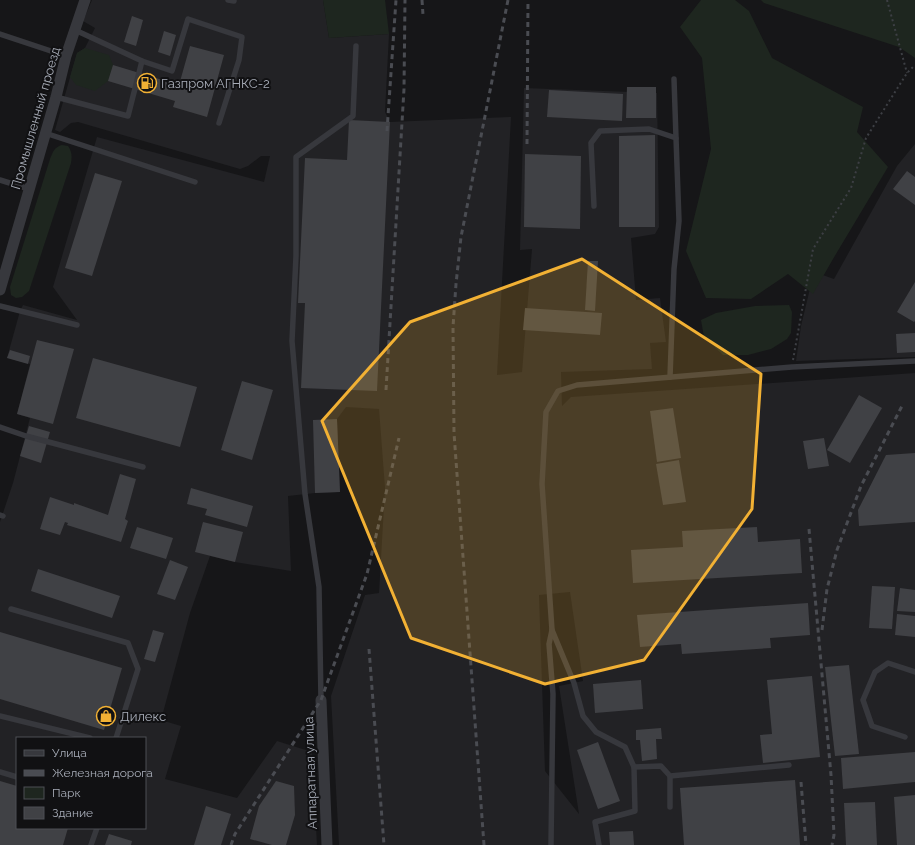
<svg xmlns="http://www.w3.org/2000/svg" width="915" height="845" font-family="Raleway,sans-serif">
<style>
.built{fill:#222225;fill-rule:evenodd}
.green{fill:#1e261f}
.building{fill:#404145}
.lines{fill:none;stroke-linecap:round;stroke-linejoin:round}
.path{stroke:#3d3f44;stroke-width:2;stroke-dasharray:2 3;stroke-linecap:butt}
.lane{stroke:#37383d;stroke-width:5.5}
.street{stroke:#37383d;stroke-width:11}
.rail{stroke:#4a4c52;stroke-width:3;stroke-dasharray:5 4;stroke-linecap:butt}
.marked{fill:#f2b134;fill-opacity:0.2;stroke:#f2b134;stroke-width:3;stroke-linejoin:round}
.labels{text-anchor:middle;stroke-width:4;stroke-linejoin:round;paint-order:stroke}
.poi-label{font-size:13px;fill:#a8adb8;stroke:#111113;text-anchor:start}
.street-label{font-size:13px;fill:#a8adb8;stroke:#111113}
</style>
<rect width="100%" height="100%" fill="#161618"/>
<!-- built -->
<g class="built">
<path d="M92,0H323L329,38L389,34L385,112L390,122L511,117L497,375L522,372L532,249L520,250L524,88L657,93L659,227L655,234L631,238L636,300L660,298L666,342L650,343L652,369L561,372L562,406L571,397L915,373V845H339L331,696L365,595L379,593L385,488L379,409L346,407L337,419L340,492L315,493L288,496L291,571L235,562L210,556L190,613L161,720L181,726L165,779L237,798L277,741L312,752L317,845H0V522L13,483L30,418L17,414L30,364L7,358L20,311L23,305L77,320L53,287L97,137L264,182L270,156H261L248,166L240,169L78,122L71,123L60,132L55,130L77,53L85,48L95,28L83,21ZM570,592L583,681L559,686L579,814L545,771L539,595ZM17,738H145V828H17Z"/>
<polygon points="915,144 915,357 796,361 801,326 814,272 834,279 897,166"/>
</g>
<!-- green -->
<g class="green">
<polygon points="323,0 385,0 389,34 329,38"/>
<polygon points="701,0 735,0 749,11 772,58 863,107 857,132 888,167 833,259 813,294 788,274 751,299 706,298 686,251 711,149 702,58 680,27"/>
<polygon points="761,0 915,0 915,58 899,47 764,3"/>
<polygon points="85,48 109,55 113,65 108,81 95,91 76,85 70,77 77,53"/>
<path d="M62,145L68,146C72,152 72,156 71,163L29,291L22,297L16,298L11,295L10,287L50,159C53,151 55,147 62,145Z"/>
<polygon points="789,305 792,312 791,333 787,339 771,349 748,355 723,355 704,337 701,320 716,313 755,306"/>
</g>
<!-- building -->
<g class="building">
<polygon points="132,16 143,20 136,46 124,42"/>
<polygon points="164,31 176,35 170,56 158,52"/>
<polygon points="190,46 224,55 207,117 173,107 175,101 108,81 113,65 179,85"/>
<polygon points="627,87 656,87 656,118 626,118"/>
<polygon points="549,90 623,94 622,121 547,117"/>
<polygon points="349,120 390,122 377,391 301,388 305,303 298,303 305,158 347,160"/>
<polygon points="655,135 655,227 619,227 619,136"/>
<polygon points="525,154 581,156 580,229 524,227"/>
<polygon points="907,171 915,177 915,205 893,189"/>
<polygon points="95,173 122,181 92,276 65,268"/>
<polygon points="588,261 598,261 595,311 585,310"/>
<polygon points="915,282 915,321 914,322 897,312"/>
<polygon points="525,308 602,313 600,335 523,330"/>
<polygon points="915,333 915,352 897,353 896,334"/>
<polygon points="37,340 74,349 53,424 17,414"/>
<polygon points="10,350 30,356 28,364 7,358"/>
<polygon points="93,358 197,387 180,447 76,418"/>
<polygon points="242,381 273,390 252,460 221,450"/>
<polygon points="859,395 882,408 850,463 827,450"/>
<polygon points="673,408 681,458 657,462 650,411"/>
<polygon points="337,419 340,492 315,493 313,420"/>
<polygon points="29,426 50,432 41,463 20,456"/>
<polygon points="824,438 829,466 808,469 803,441"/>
<polygon points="915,453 915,522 859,526 858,510 886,455"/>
<polygon points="679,460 686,502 663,505 656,464"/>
<polygon points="120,474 136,479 125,519 128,521 121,542 67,525 68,523 65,522 60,535 40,529 50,497 74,505 74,503 108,515"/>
<polygon points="191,488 253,506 247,527 205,515 207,509 187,504"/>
<polygon points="203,522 243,532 235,562 195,552"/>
<polygon points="137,527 173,538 166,559 130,548"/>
<polygon points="757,527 758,542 800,539 802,573 633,583 631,550 683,547 682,531"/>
<polygon points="170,560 188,567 175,600 157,594"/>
<polygon points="38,569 120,596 112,618 31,591"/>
<polygon points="872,586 895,587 892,629 869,628"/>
<polygon points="900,588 915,590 915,612 897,611"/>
<polygon points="808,603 810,635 770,638 771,648 682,654 681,644 640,647 637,615"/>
<polygon points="897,614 915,616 915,637 895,635"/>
<polygon points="153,630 164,633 155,662 144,659"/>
<polygon points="0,632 122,668 104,730 0,699"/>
<polygon points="849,665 859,754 835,756 825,667"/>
<polygon points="812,676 820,757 763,763 760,735 772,734 767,680"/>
<polygon points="641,680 643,709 595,713 593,684"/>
<polygon points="661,728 662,739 656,739 657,759 642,761 640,740 636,740 636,730"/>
<polygon points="598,742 620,801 598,809 577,750"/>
<polygon points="915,752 915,782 843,789 841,758"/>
<polygon points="795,780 800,845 684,845 680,788"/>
<polygon points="0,781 17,786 17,828 68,828 63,845 0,845"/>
<polygon points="276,781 294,786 295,815 286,845 272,845 250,839 259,806"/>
<polygon points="915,795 915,845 897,845 894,797"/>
<polygon points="875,802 877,845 846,845 844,803"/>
<polygon points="206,806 231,814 221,845 194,845"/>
<polygon points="633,831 634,845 610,845 609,832"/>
<polygon points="109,834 132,841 131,845 105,845"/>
</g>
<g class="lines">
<!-- path -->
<g class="path">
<polyline points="887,0 907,73"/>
<polyline points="793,360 813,249 851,188 866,138 907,73 915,65"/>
<polyline points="106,723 113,724"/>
</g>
<!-- lane -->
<g class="lane">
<polyline points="228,0 234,1"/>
<polyline points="0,34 66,56"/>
<polyline points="142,61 172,71 188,19 242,37 239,60 219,123"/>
<polyline points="674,79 676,138"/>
<polyline points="56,97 128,116 142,61 75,30"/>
<polyline points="45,133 195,182"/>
<polyline points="0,180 29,189"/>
<polyline points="594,206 591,143 600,131 649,129 676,138 679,221 674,269 670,377"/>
<polyline points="0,306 77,325"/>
<polyline points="0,427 26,436 143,467"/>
<polyline points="0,515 3,516"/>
<polyline points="11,609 128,643 138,669 116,738"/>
<polyline points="552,630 574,683 583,716 596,732 625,747 634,767 635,811 595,822 599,845"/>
<polyline points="321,700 319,587 305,494 292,341 296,256 296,157 353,116 356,46"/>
<polyline points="0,716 90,738"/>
<polyline points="905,737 872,726 863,700 875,672 888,663 915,672"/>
<polyline points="634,767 661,766 670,776 789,765"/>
<polyline points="0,772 17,777"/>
<polyline points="670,807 670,776"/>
<polyline points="91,845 97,828"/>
<polyline points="551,845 553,694 549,644 552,630 542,484 546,412 558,391 577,385 792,367 915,361"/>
</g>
<!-- street -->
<g class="street">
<polyline points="0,290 56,97 66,56 85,0"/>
<polyline points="321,700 327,845"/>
</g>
<!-- rail -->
<g class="rail">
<polyline points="422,0 423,15"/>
<polyline points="387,131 396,0"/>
<polyline points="527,144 528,0"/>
<polyline points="386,390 404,89 405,0"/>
<polyline points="809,529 831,775 834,835 832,845"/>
<polyline points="822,630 827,589 837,550 861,486 903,404"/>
<polyline points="369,649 384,845"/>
<polyline points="801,782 806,845"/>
<polyline points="231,845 235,834 321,700 367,574 399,438"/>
<polyline points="484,845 454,433 453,327 456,284 461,237 508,0"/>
</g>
</g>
<!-- marked area -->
<path class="marked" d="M582,259L761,374L752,509L644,660L545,684L411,638L322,421L410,322Z"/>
<!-- icons -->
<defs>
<symbol id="fuel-ring" viewBox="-11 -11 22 22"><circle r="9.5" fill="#111113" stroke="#f2b134" stroke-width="1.5"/><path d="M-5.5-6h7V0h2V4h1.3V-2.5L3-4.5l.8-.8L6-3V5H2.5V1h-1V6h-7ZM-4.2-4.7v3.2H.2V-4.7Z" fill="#f2b134"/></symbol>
<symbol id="shop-ring" viewBox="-11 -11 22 22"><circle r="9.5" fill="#111113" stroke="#f2b134" stroke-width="1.5"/><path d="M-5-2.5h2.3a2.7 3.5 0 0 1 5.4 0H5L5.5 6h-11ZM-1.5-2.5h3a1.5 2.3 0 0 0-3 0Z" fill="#f2b134"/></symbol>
</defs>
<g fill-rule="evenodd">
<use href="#fuel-ring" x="136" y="72" width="22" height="22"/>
<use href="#shop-ring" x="95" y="705" width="22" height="22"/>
</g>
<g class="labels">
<!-- poi labels -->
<g class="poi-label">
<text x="161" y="88">Газпром АГНКС-2</text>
<text x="120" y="721">Дилекс</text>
</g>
<!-- street labels -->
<g class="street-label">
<text transform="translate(35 118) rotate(-74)" y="5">Промышленный проезд</text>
<text transform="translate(310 773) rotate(-92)" y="5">Аппаратная улица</text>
</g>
</g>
<!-- legend -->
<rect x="16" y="737" width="130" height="92" fill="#111113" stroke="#4d4f55"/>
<rect x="24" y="750" width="20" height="6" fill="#37383d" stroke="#4d4f55"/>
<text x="52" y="757" font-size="12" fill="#a8adb8">Улица</text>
<rect x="24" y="770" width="20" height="6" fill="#4a4c52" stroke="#4d4f55"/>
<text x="52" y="777" font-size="12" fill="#a8adb8">Железная дорога</text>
<rect x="24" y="787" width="20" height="12" fill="#1e261f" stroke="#4d4f55"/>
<text x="52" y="797" font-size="12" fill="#a8adb8">Парк</text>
<rect x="24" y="807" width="20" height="12" fill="#404145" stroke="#4d4f55"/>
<text x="52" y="817" font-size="12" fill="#a8adb8">Здание</text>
</svg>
